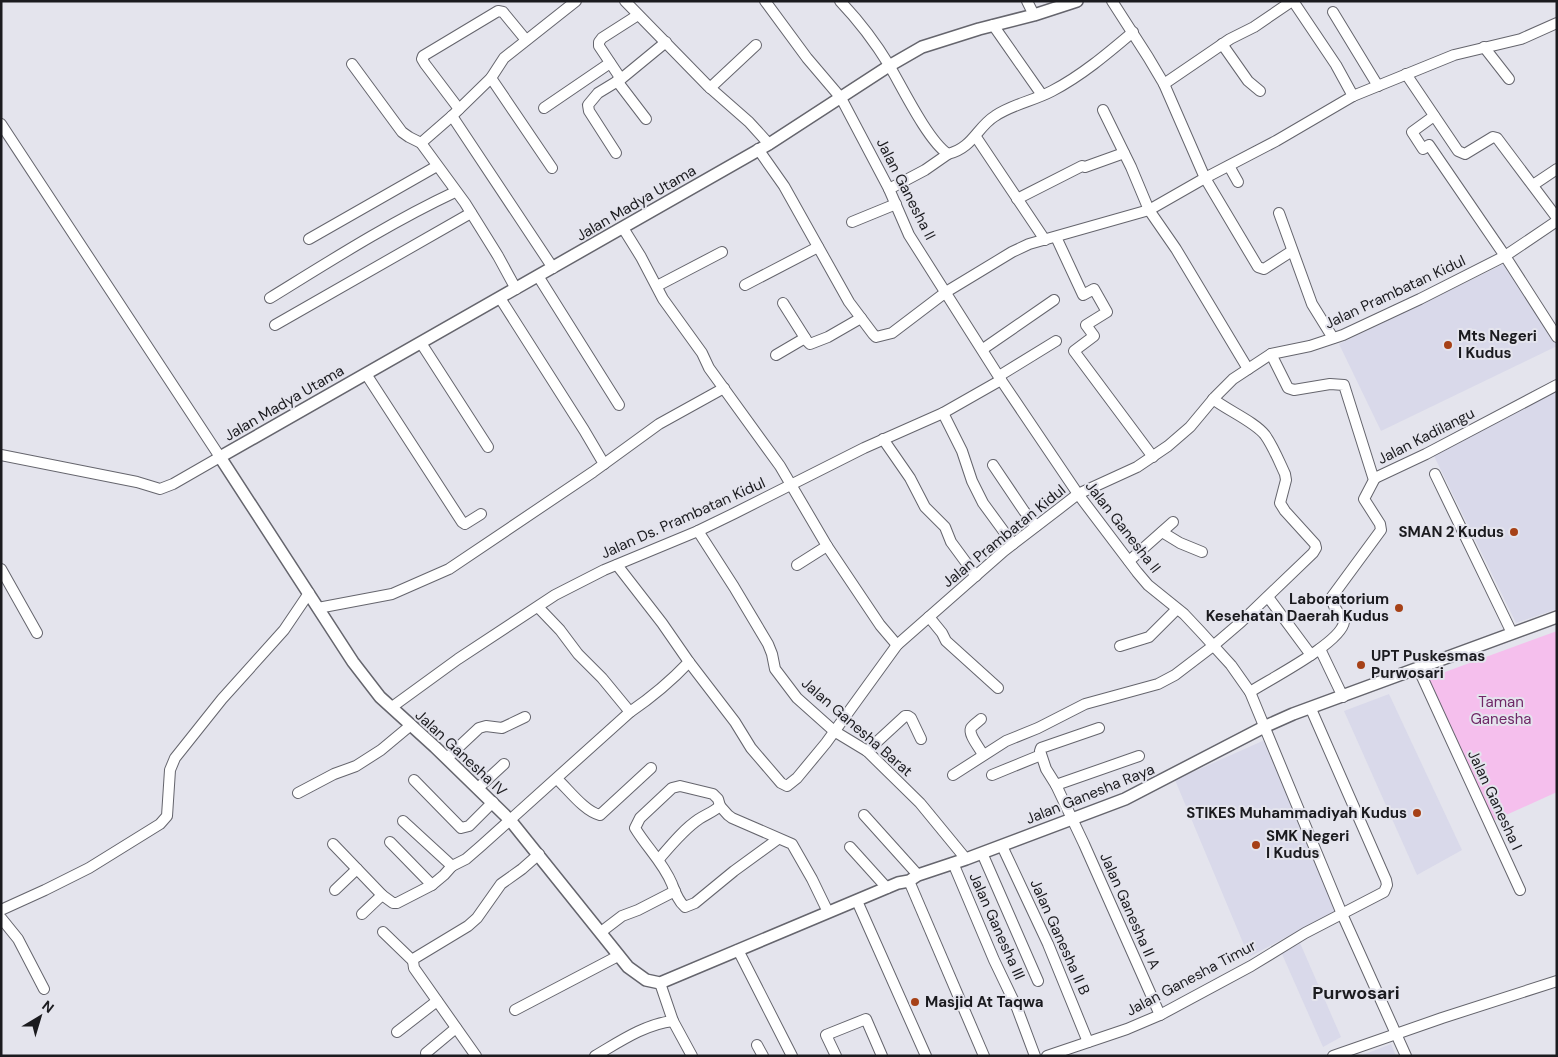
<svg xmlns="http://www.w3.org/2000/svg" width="1558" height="1057" font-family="'DM Sans',sans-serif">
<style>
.built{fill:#d9d9ea}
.green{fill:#f5bfed}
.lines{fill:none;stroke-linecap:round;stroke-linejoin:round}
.minor-casing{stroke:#65656d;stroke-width:12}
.tertiary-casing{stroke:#65656d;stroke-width:14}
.minor{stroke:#fff;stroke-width:10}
.tertiary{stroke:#fff;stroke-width:11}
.poi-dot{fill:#a64117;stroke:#e4e4ed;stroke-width:2}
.labels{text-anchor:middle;stroke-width:4;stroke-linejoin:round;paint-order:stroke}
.street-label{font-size:15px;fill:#1b1b1f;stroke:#e4e4ed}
.poi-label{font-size:15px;font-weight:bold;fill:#1b1b1f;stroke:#e4e4ed;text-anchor:start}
.park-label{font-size:15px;fill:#6f2867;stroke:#e4e4ed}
.quarter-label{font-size:18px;font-weight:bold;fill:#1b1b1f;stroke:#e4e4ed}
</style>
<rect width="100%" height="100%" fill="#e4e4ed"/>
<!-- built -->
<g class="built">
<polygon points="1508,262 1557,342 1557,346 1381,431 1339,344"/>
<polygon points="1557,388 1557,609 1516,623 1434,456"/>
<polygon points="1389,694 1462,850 1417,875 1344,711"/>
<polygon points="1267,739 1335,911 1249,957 1175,780"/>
<polygon points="1300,943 1341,1037 1323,1047 1282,954"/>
<polygon points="1391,1044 1396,1056 1360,1056"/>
</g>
<!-- green -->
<polygon class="green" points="1557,631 1557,792 1495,820 1491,819 1426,679"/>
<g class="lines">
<defs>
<g id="minor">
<polyline points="625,1 708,86 749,122 769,144"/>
<polyline points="765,1 807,58 841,98 889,189 909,235 1001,380 1078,494 1137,572 1148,585 1184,614 1200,631 1231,665 1250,692 1342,914 1406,1056"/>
<path d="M840,1C859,21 875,42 889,65C902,87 928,141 948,154C973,148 977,127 995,116C1013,104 1033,101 1052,91C1081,76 1107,54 1133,32"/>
<polyline points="1027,1 1034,15"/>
<polyline points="1112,1 1148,57 1164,84 1205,178 1258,267 1264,269 1292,251"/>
<polyline points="1293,1 1336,65 1353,96"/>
<polyline points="1333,12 1378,86"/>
<polyline points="993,25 1042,95"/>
<polyline points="1222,44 1248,81 1260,91"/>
<polyline points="1484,47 1509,79"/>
<polyline points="352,64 402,132 409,137 421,143 465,203 498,256 516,289"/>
<polyline points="1406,74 1458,151 1465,154 1493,137 1497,138 1557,218"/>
<polyline points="491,78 552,168"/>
<polyline points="621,79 599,46 599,42 602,38 638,15"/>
<polyline points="617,81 646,119"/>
<polyline points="1164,84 1230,39 1254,27 1292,1"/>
<polyline points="710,88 756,45"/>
<polyline points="544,108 610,63"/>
<polyline points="459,109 425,64 422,59 423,56 498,11 503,12 526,40"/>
<polyline points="1103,110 1131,167 1149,210 1176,249 1248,369"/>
<polyline points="452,116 553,268"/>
<polyline points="1434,116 1412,132 1423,149 1429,145 1505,256 1557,337"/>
<polyline points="1,124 220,457 173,484 160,489 137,482 1,455"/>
<polyline points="976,137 1045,240"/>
<polyline points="421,143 452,116 491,78 504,58 576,1"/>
<polyline points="758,149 784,186 849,302 873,334 876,337 892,333 946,292 1012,252 1029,244 1149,210 1205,178 1276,141 1353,96 1454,55 1521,39 1557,23"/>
<polyline points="616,153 589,111 588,105 598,93 621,79 666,42"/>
<polyline points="1229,166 1238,182"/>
<polyline points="1533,185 1557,169"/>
<polyline points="889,189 925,170 948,154"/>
<polyline points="1017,199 1082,166 1085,167 1124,153"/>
<polyline points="1279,213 1312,304 1333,338"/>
<polyline points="852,222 896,204"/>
<polyline points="623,228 641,257 663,299 702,353 709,368 780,466 827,546 880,625 897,645"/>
<polyline points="1056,237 1083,295 1094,289 1107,312 1086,325 1094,336 1074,351 1153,457"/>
<polyline points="309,239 437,166"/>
<polyline points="538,276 619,405"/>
<polyline points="745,285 818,247"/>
<polyline points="657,286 722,252"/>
<path d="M270,298C330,261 391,222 455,192"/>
<polyline points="500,298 584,430 604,464"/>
<polyline points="783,303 807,341 810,344 828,337 861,318"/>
<polyline points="275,325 471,213"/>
<polyline points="421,343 488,447"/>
<polyline points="983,349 1054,300"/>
<polyline points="1271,354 1288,388 1294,390 1330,384 1344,385 1373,477 1375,478 1426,454 1557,385"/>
<polyline points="776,355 805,338"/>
<polyline points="366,374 462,522 465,524 481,514"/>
<polyline points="999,376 1056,341"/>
<polyline points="943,413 962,451 972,481 983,503 1013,544"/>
<polyline points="883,439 910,478 925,507 945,527 951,542 976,576"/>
<polyline points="993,465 1024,511 1036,526"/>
<polyline points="1435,474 1512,633"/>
<polyline points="698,531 734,587 768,644 772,654 775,669 797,698 834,731 867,751 920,803 966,859"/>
<polyline points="1162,532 1180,543 1202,552"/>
<polyline points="1129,561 1173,522"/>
<polyline points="617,565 662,623 689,662 735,722 751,748 781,783 787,786 797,778 826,743 897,645 1004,551 1060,508 1078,494 1137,467 1168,446 1190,427 1215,397 1233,379 1271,354 1310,346 1343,335 1420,299 1505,256 1557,221"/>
<polyline points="797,565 827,546"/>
<polyline points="1,569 37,633"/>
<polyline points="1268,597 1311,655"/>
<polyline points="538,607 560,630 578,654 602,678 630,712"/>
<polyline points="318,608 392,594 449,569 593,472 659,424 724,388"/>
<polyline points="929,617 942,633 946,641 998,688"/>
<polyline points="1120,646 1149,637 1177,609"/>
<polyline points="1320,649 1343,697"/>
<polyline points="1418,668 1520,890"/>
<path d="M1250,692C1270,679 1341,643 1344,622L1334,606L1331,598L1381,530L1380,524L1364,499L1375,478"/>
<polyline points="392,707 458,659 555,595 604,570 698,531 735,513 864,448 943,413 1001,380"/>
<path d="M981,719C979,721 973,725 971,728C968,735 980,748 983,755"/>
<polyline points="1099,728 1041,748 1040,751 1046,769 1056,785 1084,844 1160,1015"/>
<polyline points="867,751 905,716 908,716 911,718 921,739"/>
<polyline points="447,758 479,728 486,726 502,728 525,717"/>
<path d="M953,775L1006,741L1038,728L1085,704L1158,684L1175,675L1213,646L1241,622L1313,553L1316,548L1315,544L1285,511L1280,503L1286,480L1285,474C1279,461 1273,446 1265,435C1255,422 1227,410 1213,399"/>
<polyline points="992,775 1041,755"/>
<path d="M557,779C568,789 585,812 600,815L651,768"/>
<polyline points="414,780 461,828 469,826 493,802"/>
<polyline points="1056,785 1139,756"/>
<polyline points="478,788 504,764"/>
<polyline points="298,793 334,774 356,766 381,750 411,725"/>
<path d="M720,806L718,799L713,794L680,786L672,788L640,818L635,828C647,848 663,862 672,884C675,892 678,901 685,907L695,903L734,871L778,839"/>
<polyline points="864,815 918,875"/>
<polyline points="403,821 452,866"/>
<polyline points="390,842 432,885"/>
<path d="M333,844L382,895L393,903H397L432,885L444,875L452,866L466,859L481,846L630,712C652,697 671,681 689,662"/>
<polyline points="1002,846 1048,944 1088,1042"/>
<polyline points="850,847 887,888"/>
<polyline points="982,853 1038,981"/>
<path d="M659,859C671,845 684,829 699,819C707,814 713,812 720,806L728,815L732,818L792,844L812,879L828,912"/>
<polyline points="953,863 994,960 1017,1008 1035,1056"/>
<polyline points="909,881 984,1056"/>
<polyline points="335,890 357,869"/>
<polyline points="857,901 926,1056"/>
<polyline points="1,910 45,890 89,868 160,824 167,816 170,770 175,758 222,699 284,630 309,593"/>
<polyline points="362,914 382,895"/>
<polyline points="1,918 18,939 44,989"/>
<polyline points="383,932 413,961"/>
<polyline points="601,932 622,916 638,910 675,891"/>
<polyline points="738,950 792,1056"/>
<polyline points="660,983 673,1021 692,1056"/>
<polyline points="515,1010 618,956"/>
<polyline points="397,1032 437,1001"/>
<polyline points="757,1045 763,1056"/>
<polyline points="426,1053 456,1028"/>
<polyline points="476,1056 414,968 413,961 415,958 468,926 477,918 501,884 522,869 539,854"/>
<path d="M595,1056C619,1042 645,1024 673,1021"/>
<polyline points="836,1056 826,1035 866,1019 882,1056"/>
<polyline points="1047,1056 1127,1029 1160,1015 1251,966 1305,933 1384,892 1387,885 1386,880 1311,709"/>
<polyline points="1333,1056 1442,1018 1557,981"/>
</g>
<polyline id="tertiary" points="1077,1 1034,15 979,29 922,47 889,66 769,144 220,457 353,662 380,697 435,747 510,820 628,967 646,980 660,983 898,883 909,881 918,875 966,859 1125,799 1266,726 1293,714 1557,617"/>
</defs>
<!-- minor casing -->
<use href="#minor" class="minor-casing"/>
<!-- tertiary casing -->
<use href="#tertiary" class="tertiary-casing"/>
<!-- minor -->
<use href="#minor" class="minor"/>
<!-- tertiary -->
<use href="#tertiary" class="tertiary"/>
</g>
<!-- markers -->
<g class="poi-dot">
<circle cx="1448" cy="345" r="5"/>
<circle cx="1514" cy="532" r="5"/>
<circle cx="1399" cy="608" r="5"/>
<circle cx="1361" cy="665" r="5"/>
<circle cx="1417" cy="813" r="5"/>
<circle cx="1256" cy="845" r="5"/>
<circle cx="915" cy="1002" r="5"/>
</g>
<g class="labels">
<!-- street labels -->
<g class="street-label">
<text transform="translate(906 189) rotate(63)" y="5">Jalan Ganesha II</text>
<text transform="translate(636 203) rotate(-30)" y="5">Jalan Madya Utama</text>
<text transform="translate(1395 292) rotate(-25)" y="5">Jalan Prambatan Kidul</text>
<text transform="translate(284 403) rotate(-30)" y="5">Jalan Madya Utama</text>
<text transform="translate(1426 436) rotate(-27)" y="5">Jalan Kadilangu</text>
<text transform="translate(683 518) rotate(-24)" y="5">Jalan Ds. Prambatan Kidul</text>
<text transform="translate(1123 527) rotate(52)" y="5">Jalan Ganesha II</text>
<text transform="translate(1004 536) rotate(-39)" y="5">Jalan Prambatan Kidul</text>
<text transform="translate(857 727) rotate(41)" y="5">Jalan Ganesha Barat</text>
<text transform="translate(461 753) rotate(43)" y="5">Jalan Ganesha IV</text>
<text transform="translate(1090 794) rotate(-22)" y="5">Jalan Ganesha Raya</text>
<text transform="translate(1495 800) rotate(65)" y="5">Jalan Ganesha I</text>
<text transform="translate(1130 911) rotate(66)" y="5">Jalan Ganesha II A</text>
<text transform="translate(997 926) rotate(66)" y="5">Jalan Ganesha III</text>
<text transform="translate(1060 937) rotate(66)" y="5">Jalan Ganesha II B</text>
<text transform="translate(1191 978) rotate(-28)" y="5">Jalan Ganesha Timur</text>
</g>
<!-- poi labels -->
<g class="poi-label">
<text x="1458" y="341">Mts Negeri<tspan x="1458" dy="17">I Kudus</tspan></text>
<text x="1504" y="537" text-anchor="end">SMAN 2 Kudus</text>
<text x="1389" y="604" text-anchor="end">Laboratorium<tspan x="1389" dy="17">Kesehatan Daerah Kudus</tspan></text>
<text x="1371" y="661">UPT Puskesmas<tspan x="1371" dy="17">Purwosari</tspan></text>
<text x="1407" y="818" text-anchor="end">STIKES Muhammadiyah Kudus</text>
<text x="1266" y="841">SMK Negeri<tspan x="1266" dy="17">I Kudus</tspan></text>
<text x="925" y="1007">Masjid At Taqwa</text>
</g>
<!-- park labels -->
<g class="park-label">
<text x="1501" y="707">Taman<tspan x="1501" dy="17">Ganesha</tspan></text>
</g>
<!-- quarter labels -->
<g class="quarter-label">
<text x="1356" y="999">Purwosari</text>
</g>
</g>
<!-- border -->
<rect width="1558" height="1057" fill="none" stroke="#1b1b1f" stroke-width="5"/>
<!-- north arrow -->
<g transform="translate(40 1017) rotate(38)" stroke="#e4e4ed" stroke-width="4" paint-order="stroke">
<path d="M0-4L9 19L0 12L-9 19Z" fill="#1b1b1f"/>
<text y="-8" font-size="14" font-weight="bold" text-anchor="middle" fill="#1b1b1f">N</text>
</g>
</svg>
